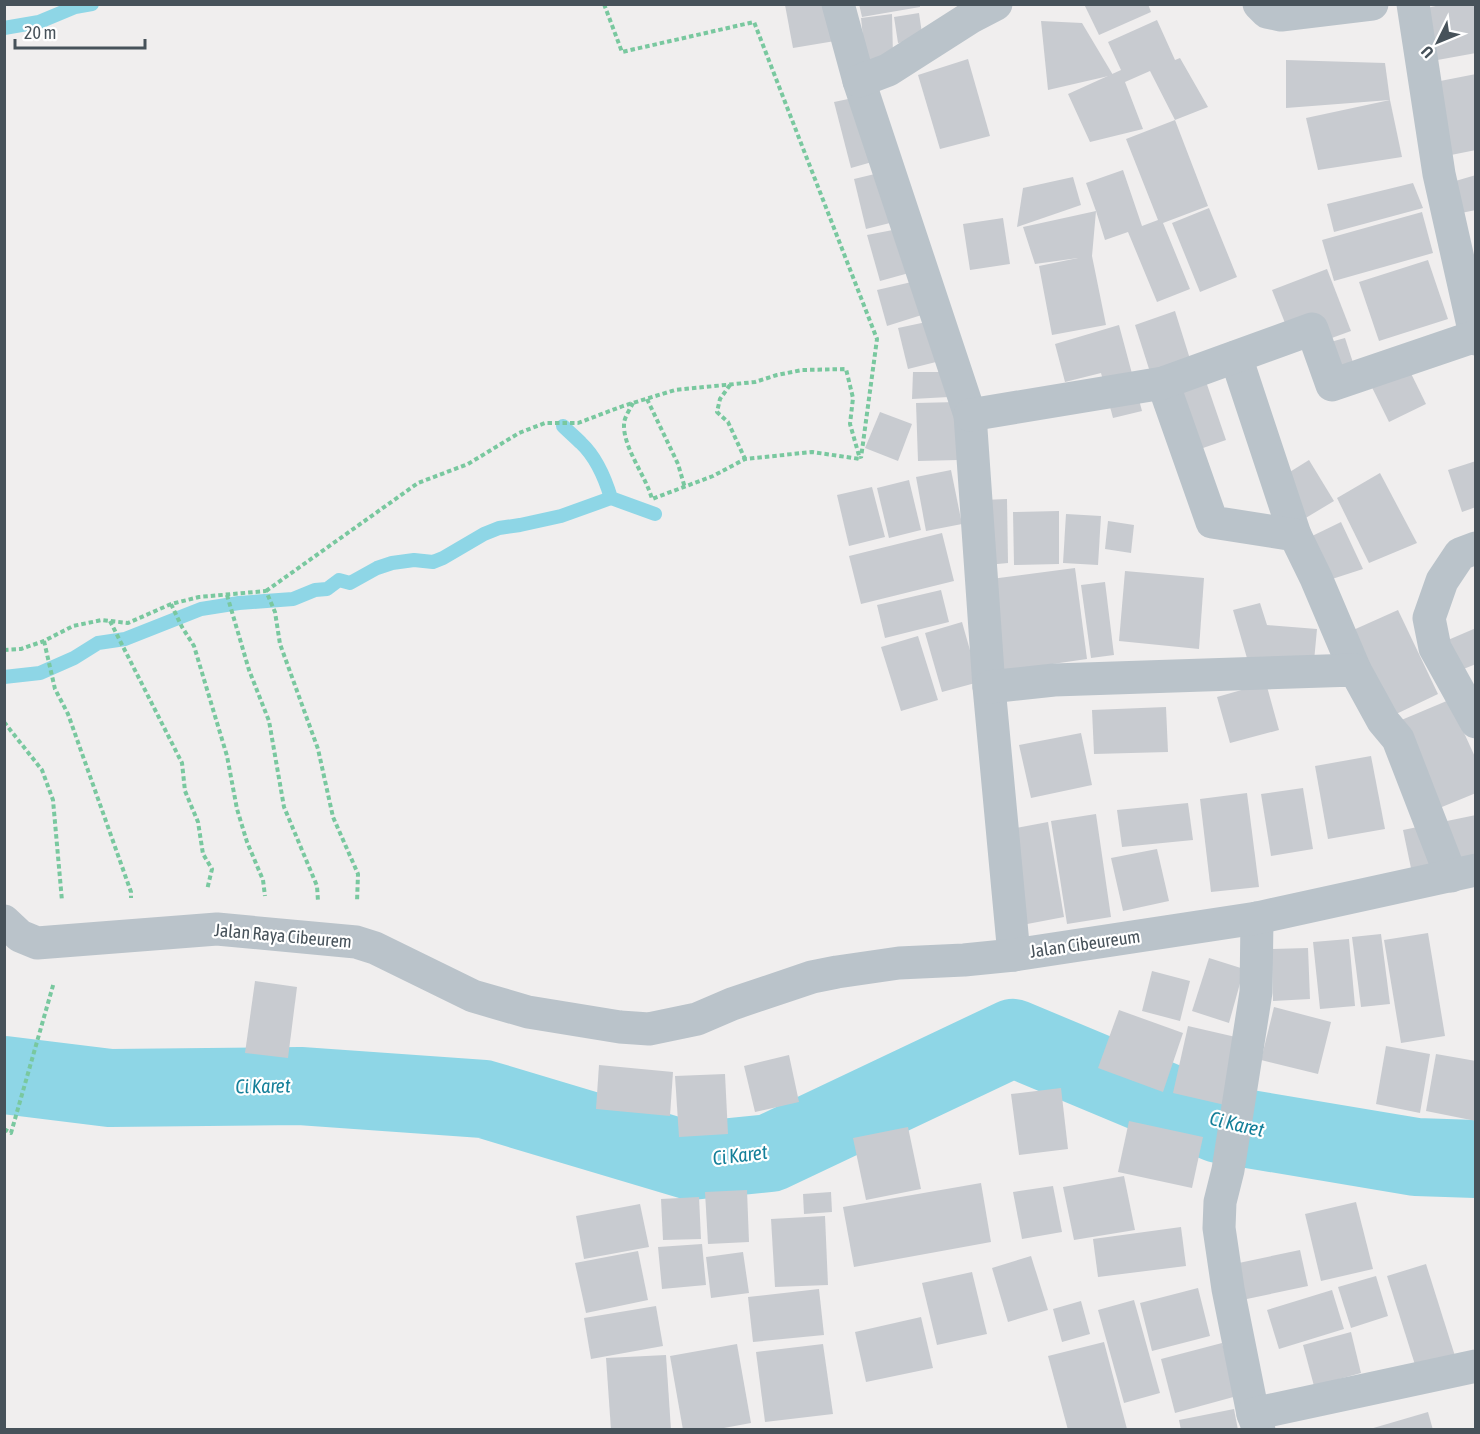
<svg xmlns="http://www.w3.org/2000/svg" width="1480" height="1434" font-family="'Asap Condensed',sans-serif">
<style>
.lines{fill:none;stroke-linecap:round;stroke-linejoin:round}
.stream{stroke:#8ed6e6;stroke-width:14}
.river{stroke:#8ed6e6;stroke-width:78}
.building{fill:#c8cbd0}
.path{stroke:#79c89f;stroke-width:4;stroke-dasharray:4.5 3;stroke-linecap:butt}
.street{stroke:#bac3ca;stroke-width:33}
.labels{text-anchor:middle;stroke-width:4.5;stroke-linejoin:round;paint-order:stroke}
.street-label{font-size:18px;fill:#47525a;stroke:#fff}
.water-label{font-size:20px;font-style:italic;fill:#147f99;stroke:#fff}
</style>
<rect width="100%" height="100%" fill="#f0eeee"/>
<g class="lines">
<!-- stream -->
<g class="stream">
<polyline points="4,28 39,22 75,7 92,4"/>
<path d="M563,426C569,432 575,437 581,443C596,457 605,478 611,498L655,514"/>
<polyline points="4,677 40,673 74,658 98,643 125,639 201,609 239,603 293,599 315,590 327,589 339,580 350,583 377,568 392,563 414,560 433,562 443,558 484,534 499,528 520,525 561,516 611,498"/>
</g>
<!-- river -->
<polyline class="river" points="4,1075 110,1088 300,1086 484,1099 691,1161 770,1153 1013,1038 1219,1124 1416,1157 1476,1159"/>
</g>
<!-- building -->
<g class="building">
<polygon points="859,4 920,4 920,7 862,17"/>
<polygon points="1084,4 1148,4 1151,12 1099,35"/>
<polygon points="1445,4 1476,4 1476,53 1432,61 1422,9"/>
<polygon points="785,5 829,5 835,41 793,48"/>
<polygon points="919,13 923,40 898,43 894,17"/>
<polygon points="892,14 893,56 866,66 861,18"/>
<polygon points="1157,20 1175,60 1180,58 1208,107 1175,120 1208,206 1163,223 1190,289 1157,302 1128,232 1105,240 1096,211 1092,256 1106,325 1052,335 1039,266 1078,258 1035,264 1023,227 1096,211 1086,183 1123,170 1142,226 1158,220 1126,139 1175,120 1150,71 1125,82 1143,129 1090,142 1068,94 1121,70 1108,42"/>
<polygon points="1041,21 1082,23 1113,75 1048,90"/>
<polygon points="968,59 990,136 940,149 918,75"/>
<polygon points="1286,60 1385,63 1390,100 1286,108"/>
<polygon points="1476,74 1476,150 1446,156 1430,83"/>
<polygon points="853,98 872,162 851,168 834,102"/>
<polygon points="1390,100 1402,157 1318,170 1306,118"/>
<polygon points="879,173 894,222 866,229 854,179"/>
<polygon points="1476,175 1476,210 1456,214 1452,182"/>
<polygon points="1073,177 1081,205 1017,227 1023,188"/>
<polygon points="1413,183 1423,208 1334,232 1327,204"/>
<polygon points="1209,208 1237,277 1200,292 1172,223"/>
<polygon points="1422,212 1433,253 1334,281 1322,240"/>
<polygon points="1003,218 1010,264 970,270 963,224"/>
<polygon points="898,229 909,273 880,281 867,235"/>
<polygon points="1428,260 1448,319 1379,341 1359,282"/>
<polygon points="1327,269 1351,331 1296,351 1272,290"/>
<polygon points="916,281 928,313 887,326 877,290"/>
<polygon points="1175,311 1190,359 1150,372 1135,325"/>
<polygon points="931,321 944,360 908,369 898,328"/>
<polygon points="1119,325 1142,411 1113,418 1101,373 1065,382 1055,344"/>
<polygon points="1345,338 1356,372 1322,381 1312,347"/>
<polygon points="1398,347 1426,404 1389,422 1361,365"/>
<polygon points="1200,364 1226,440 1180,456 1153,380"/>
<polygon points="913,372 950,372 949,397 912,399"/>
<polygon points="957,402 958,460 918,461 916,403"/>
<polygon points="880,412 912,424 898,461 865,448"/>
<polygon points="1309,460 1334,501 1304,519 1285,475"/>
<polygon points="1476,461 1476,507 1462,512 1448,470"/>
<polygon points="951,470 962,524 926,531 916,477"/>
<polygon points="1380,473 1417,543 1369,563 1337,498"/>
<polygon points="909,480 921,530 889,538 877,488"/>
<polygon points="872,487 885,537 849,546 837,495"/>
<polygon points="1007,499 1008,563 987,565 983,500"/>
<polygon points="1059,511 1059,564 1014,565 1013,512"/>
<polygon points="1066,514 1101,516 1098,565 1063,563"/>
<polygon points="1108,521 1134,525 1131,553 1105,549"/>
<polygon points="1341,522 1363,569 1329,580 1308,538"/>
<polygon points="942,533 954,581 861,604 849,556"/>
<polygon points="1075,568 1087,659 997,672 991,579"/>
<polygon points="1125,571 1204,578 1199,649 1119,641"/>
<polygon points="1105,582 1114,655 1091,658 1081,585"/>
<polygon points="941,590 949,622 885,638 877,605"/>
<polygon points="1260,603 1267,625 1317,629 1313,672 1249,665 1233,610"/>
<polygon points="1398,610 1438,694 1392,716 1351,631"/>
<polygon points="962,622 979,682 942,692 925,633"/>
<polygon points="1476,628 1476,664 1461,670 1448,640"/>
<polygon points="918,636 938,700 901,711 881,647"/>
<polygon points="1266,683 1279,730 1230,743 1217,697"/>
<polygon points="1449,700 1476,759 1476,793 1437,809 1399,721"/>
<polygon points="1166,707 1168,752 1094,754 1092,710"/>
<polygon points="1081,733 1092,785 1031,798 1019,745"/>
<polygon points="1371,756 1385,829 1328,839 1315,766"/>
<polygon points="1303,788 1313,849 1271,856 1261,794"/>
<polygon points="1247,793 1259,887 1211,892 1200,799"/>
<polygon points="1188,803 1193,840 1122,847 1117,810"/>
<polygon points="1096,814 1111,917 1067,924 1051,821"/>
<polygon points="1476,815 1476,860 1412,873 1403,830"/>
<polygon points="1048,822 1064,917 1022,925 1005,830"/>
<polygon points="1157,849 1169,901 1123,911 1111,858"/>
<polygon points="1428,933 1445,1036 1401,1043 1384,940"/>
<polygon points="1381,934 1390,1004 1361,1007 1352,937"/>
<polygon points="1349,939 1355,1006 1320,1009 1313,942"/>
<polygon points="1308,948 1310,999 1273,1001 1272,949"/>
<polygon points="1209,958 1244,969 1229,1023 1192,1011"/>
<polygon points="1152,971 1190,981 1180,1021 1142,1011"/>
<polygon points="255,981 297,987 288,1058 245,1053"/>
<polygon points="1274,1007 1331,1022 1318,1074 1261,1060"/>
<polygon points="1119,1010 1183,1033 1163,1092 1098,1068"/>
<polygon points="1188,1026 1240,1038 1225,1105 1173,1093"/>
<polygon points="1386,1046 1430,1054 1420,1113 1376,1104"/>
<polygon points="1436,1054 1476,1061 1476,1121 1426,1111"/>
<polygon points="789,1055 799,1102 755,1112 744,1066"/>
<polygon points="599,1065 673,1072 670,1116 596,1109"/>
<polygon points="725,1074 728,1134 679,1137 675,1076"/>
<polygon points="1061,1088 1068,1149 1019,1155 1011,1094"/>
<polygon points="1129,1121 1203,1137 1192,1188 1118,1172"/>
<polygon points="908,1127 921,1189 866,1200 853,1138"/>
<polygon points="1124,1176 1135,1230 1074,1240 1063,1187"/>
<polygon points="981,1183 991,1242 854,1267 843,1207"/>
<polygon points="1053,1186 1062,1232 1022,1239 1013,1192"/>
<polygon points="747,1190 749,1242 708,1244 705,1192"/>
<polygon points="831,1192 832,1212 804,1214 803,1194"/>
<polygon points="699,1197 701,1239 663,1240 661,1199"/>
<polygon points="1356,1202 1373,1269 1321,1281 1305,1214"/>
<polygon points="640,1204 649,1247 584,1259 576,1216"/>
<polygon points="825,1216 828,1285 775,1287 771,1219"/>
<polygon points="1181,1227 1186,1266 1098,1277 1093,1239"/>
<polygon points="702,1244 706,1285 662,1289 658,1247"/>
<polygon points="1300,1250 1308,1286 1242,1300 1234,1264"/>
<polygon points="638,1251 648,1300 586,1313 575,1263"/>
<polygon points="743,1252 749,1293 711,1298 706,1257"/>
<polygon points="1031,1256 1048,1310 1008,1322 992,1268"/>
<polygon points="1426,1264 1455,1356 1416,1368 1387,1276"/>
<polygon points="972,1272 987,1334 937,1345 922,1283"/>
<polygon points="1376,1276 1388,1316 1351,1328 1338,1287"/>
<polygon points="1198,1288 1210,1336 1152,1351 1140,1303"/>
<polygon points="819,1289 824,1335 753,1342 748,1297"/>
<polygon points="1332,1290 1344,1329 1279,1349 1267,1310"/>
<polygon points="1134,1300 1160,1393 1124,1403 1098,1310"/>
<polygon points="1081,1301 1090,1334 1062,1342 1053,1309"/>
<polygon points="656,1306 663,1346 591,1359 584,1318"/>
<polygon points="921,1317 933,1368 866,1382 855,1332"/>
<polygon points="1351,1332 1361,1373 1314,1386 1303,1345"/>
<polygon points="1104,1342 1127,1429 1068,1430 1048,1356"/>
<polygon points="1222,1343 1237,1396 1175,1413 1161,1359"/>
<polygon points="737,1344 751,1423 713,1430 683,1430 670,1356"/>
<polygon points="823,1344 833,1414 765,1422 756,1352"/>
<polygon points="666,1355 671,1430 611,1430 606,1358"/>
<polygon points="1234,1409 1238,1430 1181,1430 1179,1420"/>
<polygon points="1428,1412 1433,1430 1371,1430 1370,1429"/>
</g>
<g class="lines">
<!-- path -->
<g class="path">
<polyline points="604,4 622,52 754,22 877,339 861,458"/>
<polyline points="730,385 720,399 717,412 728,422 745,459"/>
<polyline points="647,399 678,464 685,488"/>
<path d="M633,403C630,409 624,418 624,424C623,448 646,476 652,499L713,476L745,459L812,452L860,459"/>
<polyline points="266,591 418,483 468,464 519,433 545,423 578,423 623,406 675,390 755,382 777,375 802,370 846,369 853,398 850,424 860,459"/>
<polyline points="227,595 249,670 269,721 284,807 317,886 318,901"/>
<polyline points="171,604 182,627 194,646 227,756 237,809 247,842 263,880 265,896"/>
<polyline points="110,621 182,763 185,791 198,822 203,854 212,869 207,890"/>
<polyline points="44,641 55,689 68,714 131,892 131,898"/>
<polyline points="4,650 21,649 44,641 73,626 102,620 128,623 171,604 199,597 266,591 275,612 280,644 318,749 333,817 358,874 357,902"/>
<polyline points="4,722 42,770 53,800 62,901"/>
<polyline points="4,1129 11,1133 54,982"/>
</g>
<!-- street -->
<g class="street">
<polyline points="838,4 859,81 970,415 989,687 1014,955"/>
<polyline points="1259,4 1267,12 1281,15 1372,4"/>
<polyline points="1413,4 1439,174 1476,339"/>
<polyline points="859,81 888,70 971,17 996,4"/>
<polyline points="1236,357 1295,535"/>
<polyline points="1163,383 1212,522 1295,535 1316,578 1355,670"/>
<polyline points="970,415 1163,383 1312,329 1332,385 1476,336"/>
<polyline points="1476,548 1460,554 1442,581 1429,618 1435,648 1476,722"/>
<polyline points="989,687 1054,680 1355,670 1383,721 1398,739 1451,876"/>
<polyline points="1257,918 1256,992 1228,1170 1220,1202 1219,1228 1228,1289 1253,1414 1259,1430"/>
<polyline points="4,921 20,936 37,943 217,929 356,942 375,948 473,996 528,1012 620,1027 649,1029 697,1019 732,1004 812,977 837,972 899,963 964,960 1014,955 1257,918 1476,870"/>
<polyline points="1253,1414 1476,1366"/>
</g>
</g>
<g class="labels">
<!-- street labels -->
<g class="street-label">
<text transform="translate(283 936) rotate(5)" y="6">Jalan Raya Cibeurem</text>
<text transform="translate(1085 944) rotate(-8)" y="6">Jalan Cibeureum</text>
</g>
<!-- water labels -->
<g class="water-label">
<text transform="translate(263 1086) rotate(-1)" y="7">Ci Karet</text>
<text transform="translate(1237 1124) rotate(13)" y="7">Ci Karet</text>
<text transform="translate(740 1155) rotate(-7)" y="7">Ci Karet</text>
</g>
</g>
<!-- border -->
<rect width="1480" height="1434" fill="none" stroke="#47525a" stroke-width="12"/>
<!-- north arrow -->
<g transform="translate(1438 42) rotate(227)" stroke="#ffffff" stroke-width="4.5" paint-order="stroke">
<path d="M0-4.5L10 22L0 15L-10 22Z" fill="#47525a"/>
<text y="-9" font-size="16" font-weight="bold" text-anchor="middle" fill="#47525a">U</text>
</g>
<!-- scale -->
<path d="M15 39v9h130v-9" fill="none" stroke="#47525a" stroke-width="3"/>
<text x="24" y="39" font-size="18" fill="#47525a" stroke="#ffffff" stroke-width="4.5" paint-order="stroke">20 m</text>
</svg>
